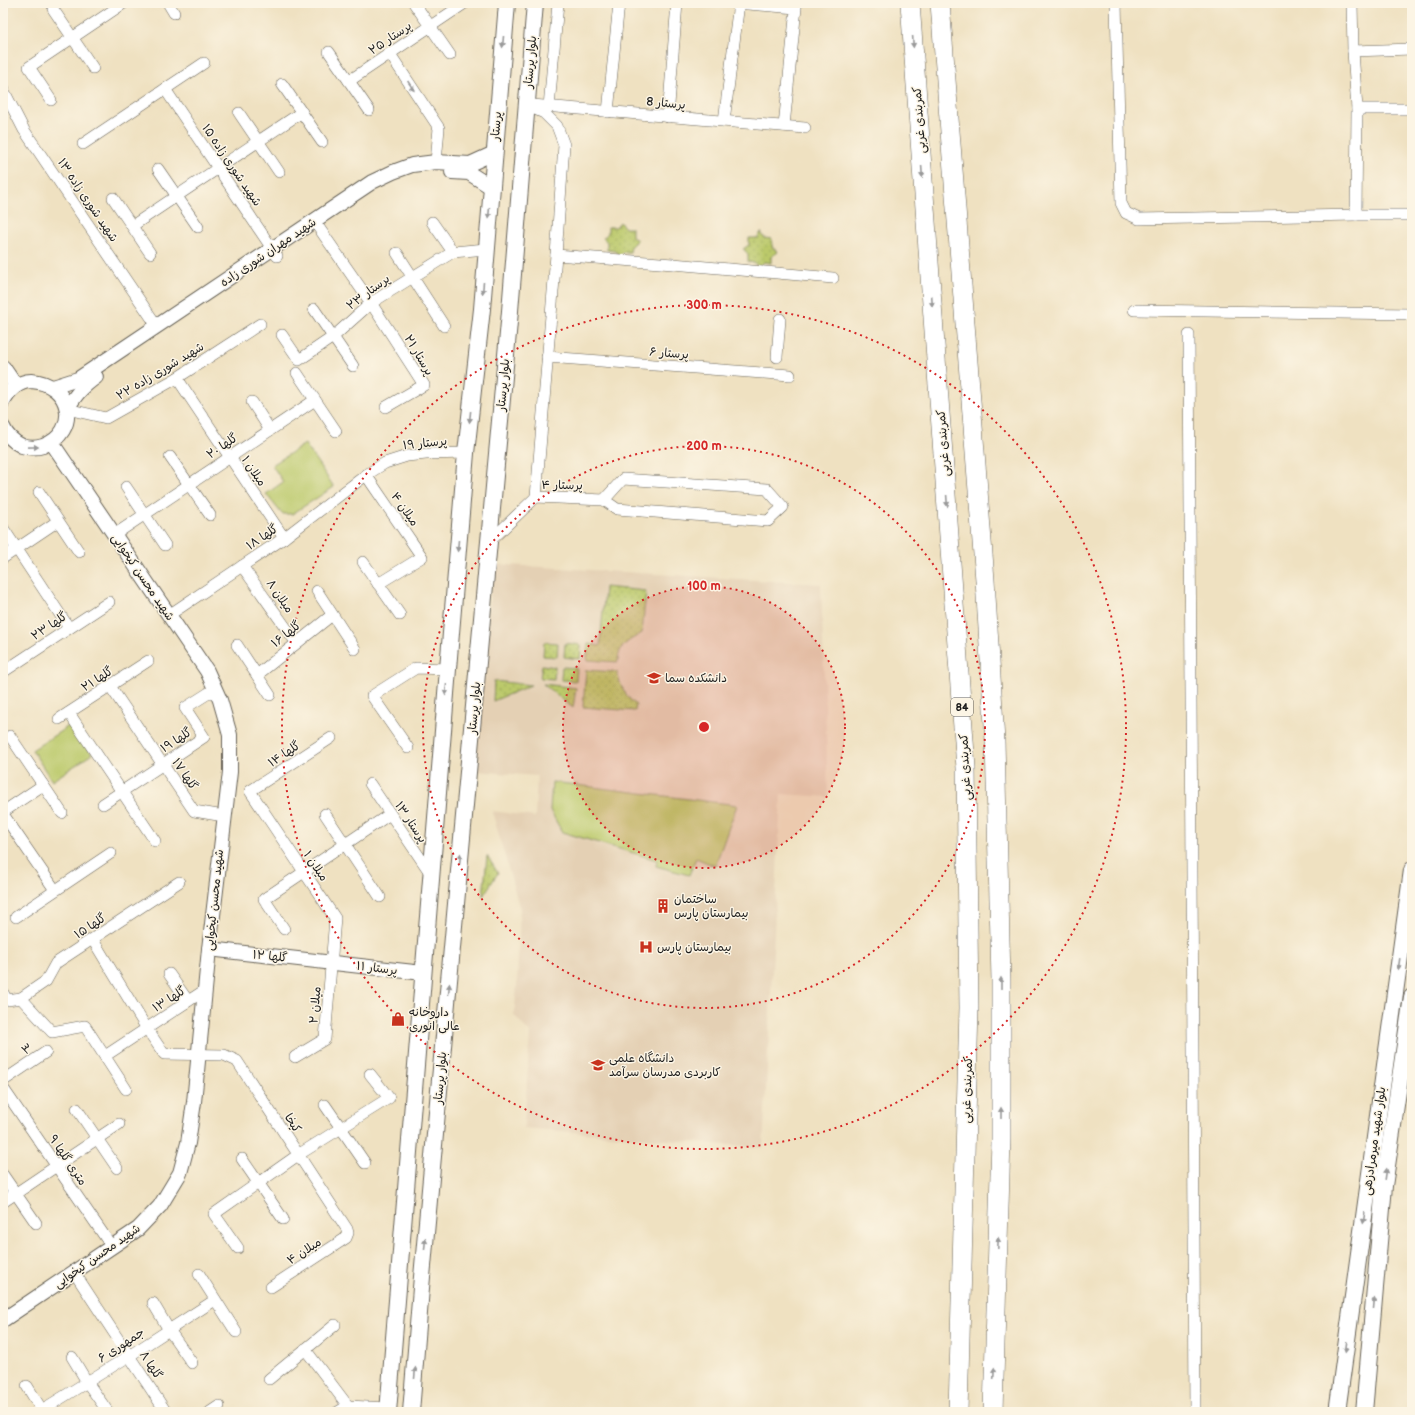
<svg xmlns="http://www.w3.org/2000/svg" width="1415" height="1415" font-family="'Balsamiq Sans','Playpen Sans Arabic',sans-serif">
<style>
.built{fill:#e4d0b4}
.grass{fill:url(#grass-dots);stroke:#6c7244}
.green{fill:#bbc96b;stroke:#6c7244}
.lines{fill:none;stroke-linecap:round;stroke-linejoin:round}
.minor-casing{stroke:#666156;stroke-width:12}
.tertiary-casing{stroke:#666156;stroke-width:16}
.secondary-casing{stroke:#666156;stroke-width:18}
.trunk-casing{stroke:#666156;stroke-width:20}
.minor{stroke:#fff;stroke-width:11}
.tertiary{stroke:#fff;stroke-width:14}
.secondary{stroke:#fff;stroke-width:16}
.trunk{stroke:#fff;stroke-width:19}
.oneway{fill:#999}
.ring{fill:none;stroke:#d62828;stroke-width:2;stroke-dasharray:2 4}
.labels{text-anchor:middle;stroke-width:3;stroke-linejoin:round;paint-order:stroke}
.shield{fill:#fcf5e5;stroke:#5f5d58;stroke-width:1}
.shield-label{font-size:11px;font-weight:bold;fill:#1c1c1c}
.street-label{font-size:12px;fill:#1c1c1c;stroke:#fcf5e5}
.poi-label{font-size:12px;fill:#1c1c1c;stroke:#fcf5e5;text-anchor:start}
.centre{fill:#d62828;stroke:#fcf5e5;stroke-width:2}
.ring-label{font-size:12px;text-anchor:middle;font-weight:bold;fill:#d62828;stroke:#fcf5e5;stroke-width:3;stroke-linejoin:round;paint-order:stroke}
</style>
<defs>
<pattern id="grass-dots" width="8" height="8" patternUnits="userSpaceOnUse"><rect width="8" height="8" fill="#bbc96b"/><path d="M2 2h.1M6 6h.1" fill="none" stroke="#a0ac5c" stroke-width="1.8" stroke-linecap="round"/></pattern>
</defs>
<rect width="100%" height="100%" fill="#fcf5e5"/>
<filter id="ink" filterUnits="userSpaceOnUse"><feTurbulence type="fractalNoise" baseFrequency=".025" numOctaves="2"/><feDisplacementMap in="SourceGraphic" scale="8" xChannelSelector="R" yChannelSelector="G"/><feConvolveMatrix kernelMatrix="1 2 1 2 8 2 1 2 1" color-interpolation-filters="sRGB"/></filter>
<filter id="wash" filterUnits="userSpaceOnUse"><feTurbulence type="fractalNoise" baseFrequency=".012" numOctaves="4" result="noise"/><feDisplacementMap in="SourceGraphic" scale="16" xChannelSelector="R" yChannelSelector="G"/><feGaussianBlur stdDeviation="0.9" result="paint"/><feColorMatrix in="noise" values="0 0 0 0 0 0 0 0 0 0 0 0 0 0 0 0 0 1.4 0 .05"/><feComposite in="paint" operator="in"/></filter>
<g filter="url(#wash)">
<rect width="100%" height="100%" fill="#efe1c1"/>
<!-- built -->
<polygon class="built" points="493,564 821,584 828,797 781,794 763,1148 524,1128 530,1033 514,1015 517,985 520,909 492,811 535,817 537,776 475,771"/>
<!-- grass -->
<g class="grass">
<polygon points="620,222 625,228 632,228 632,237 637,240 631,246 630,252 623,252 619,256 615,251 607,250 607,242 603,238 608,233 608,227 616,227"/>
<polygon points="761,232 764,238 772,239 772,247 778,252 771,257 771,263 764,262 758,268 755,263 748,262 748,254 743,249 749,245 749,238 758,238"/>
<path d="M605,587L646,591L642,633C629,641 618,645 618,662L587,660L588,644L600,646Z"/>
<polygon points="544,642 558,643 557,657 543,656"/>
<polygon points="565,643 581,645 580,659 564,657"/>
<polygon points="542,665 555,667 554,679 540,678"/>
<polygon points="562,667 577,668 576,681 561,680"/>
<path d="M586,670L617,672C620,685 625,696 636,705L635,711L583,707Z"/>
<polygon points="494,681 531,685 493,701"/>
<polygon points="543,684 576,688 573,708"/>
<polygon points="487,856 498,873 483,896"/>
</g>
<!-- green -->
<g class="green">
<polygon points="305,444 334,487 292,514 282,514 266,494 283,482 272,465"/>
<polygon points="73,723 92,754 52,781 32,750"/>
<polygon points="552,782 737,805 715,866 696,858 689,875 656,866 657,860 562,832 550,810"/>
</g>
</g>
<g filter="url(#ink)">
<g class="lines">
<defs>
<g id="minor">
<polyline points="168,3 174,13"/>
<polyline points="414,3 450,55"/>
<polyline points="735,3 796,8 784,126"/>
<polyline points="1116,3 1121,203 1126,213 1139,219 1356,215 1412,215"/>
<polyline points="1352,3 1353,51 1357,109 1356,215"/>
<polyline points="53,9 93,68"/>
<polyline points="1353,51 1412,49"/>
<polyline points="329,52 369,110"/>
<polyline points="390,54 439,128 436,162"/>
<polyline points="349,81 465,3"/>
<polyline points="282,84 322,142"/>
<polyline points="3,86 4,91 24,130 157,326"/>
<polyline points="165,89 277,256"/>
<polyline points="51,100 29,67 124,3"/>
<polyline points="526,105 544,113 557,126 564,145 556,255 536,497"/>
<polyline points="532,105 805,128"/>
<polyline points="549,107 558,3"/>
<polyline points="1357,109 1412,109"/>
<polyline points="608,112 619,3"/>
<polyline points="239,113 279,172"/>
<polyline points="668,117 677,3"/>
<polyline points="724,121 739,3"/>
<polyline points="83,144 204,63"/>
<polyline points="158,169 198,227"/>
<polyline points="113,198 150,253"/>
<polyline points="432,222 453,252"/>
<polyline points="132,226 302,112"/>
<polyline points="319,228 371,303 424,385 386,407"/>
<polyline points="397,253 444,326"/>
<polyline points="556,255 673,264 833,278"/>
<polyline points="314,309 353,366"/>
<polyline points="1134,310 1412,314"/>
<polyline points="282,335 299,360 333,337 371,303 453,252 486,249"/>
<polyline points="1189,335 1195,1412"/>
<polyline points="547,357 790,375"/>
<polyline points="777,357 780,319"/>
<polyline points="297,373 336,431"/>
<polyline points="177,378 284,538"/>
<polyline points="252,402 270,430"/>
<polyline points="67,409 106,418 177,378 260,324"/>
<polyline points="170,457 210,515"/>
<polyline points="366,475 422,557 378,584"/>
<polygon points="623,479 767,489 783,507 768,521 617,509 604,500"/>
<polyline points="126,487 165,545"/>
<polyline points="39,492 79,552"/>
<polyline points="3,528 69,628"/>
<polyline points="114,535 315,400"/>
<polyline points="489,542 536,497 604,500"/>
<polyline points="3,558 58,521"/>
<polyline points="363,562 400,615"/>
<polyline points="242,566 296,642"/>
<polyline points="317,591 355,649"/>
<polyline points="169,615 284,538 366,475 385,463 407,456 426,454 466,453"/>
<polyline points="237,645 270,695"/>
<polyline points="3,672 109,602"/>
<polyline points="257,675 332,615"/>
<polyline points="110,686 194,811 224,816"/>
<polyline points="69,713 155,841"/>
<polyline points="59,719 148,661"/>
<polyline points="10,736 62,813"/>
<polyline points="408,748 372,696 416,668 448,669"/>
<polyline points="370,784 431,874"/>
<polyline points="103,804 204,737 185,708 215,689"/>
<polyline points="3,812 43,785"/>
<polyline points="3,814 55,890"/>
<polyline points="325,814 380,897"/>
<polyline points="16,917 111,853"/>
<polyline points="284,929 264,899 390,814"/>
<polyline points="93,940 147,1029 164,1054 224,1055 237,1061 347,1229 348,1233 346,1238 271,1287"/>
<polyline points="169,974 188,1001"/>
<polyline points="3,993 7,1000 21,998 46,981 56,963 179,882"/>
<polyline points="21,998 52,1032 85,1026 126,1089"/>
<polyline points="105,1056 205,990"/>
<polyline points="295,1057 325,1039 335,918 250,791 331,738"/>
<polyline points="3,1081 46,1052"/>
<polyline points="3,1088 112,1247"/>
<polyline points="325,1105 365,1163"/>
<polyline points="77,1109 117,1168"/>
<polyline points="242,1159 283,1219"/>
<polyline points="3,1175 36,1223"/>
<polyline points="3,1202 119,1124"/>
<polyline points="238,1248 214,1214 298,1155 389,1098 370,1074"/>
<polyline points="74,1272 166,1412"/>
<polyline points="199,1274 236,1332"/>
<polyline points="153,1303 169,1330 192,1363"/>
<polyline points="305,1349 348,1406 338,1412"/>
<polyline points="72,1357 87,1382 108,1412"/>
<polyline points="269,1379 335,1325"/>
<polyline points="27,1386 43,1412"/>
<polyline points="348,1406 388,1408"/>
<polyline points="42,1410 129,1356 215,1300"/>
<polyline points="210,1412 219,1406"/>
</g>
<g id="tertiary">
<polyline points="452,172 469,173 491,187"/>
<polyline points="3,367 16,386"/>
<polyline points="53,387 78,379 372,182 393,172 412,165 436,162 470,164 494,153"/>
<path d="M3,401C8,391 19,381 31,381C72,383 81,432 43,446C37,448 28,448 22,446C14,442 7,437 3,427"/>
<path d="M67,409C76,394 82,387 96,377"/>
<polyline points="209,949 423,973"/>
<polyline points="3,1320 138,1229 160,1206 180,1173 188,1143 194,1102 209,949 230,772 230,735 220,700 207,671 52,443"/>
</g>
<g id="secondary">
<polyline points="388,1412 448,669 466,453 482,309 507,3"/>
<polyline points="411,1412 421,1288 510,311 535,3"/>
<polyline points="1337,1412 1412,870"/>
<polyline points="1364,1412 1384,1186 1412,997"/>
</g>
<g id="trunk">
<polyline points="910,3 966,768 969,1008 958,1412"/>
<polyline points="940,3 985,580 995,741 1001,980 1001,1140 993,1412"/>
</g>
</defs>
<!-- minor casing -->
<use href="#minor" class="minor-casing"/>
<!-- tertiary casing -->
<use href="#tertiary" class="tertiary-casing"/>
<!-- secondary casing -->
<use href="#secondary" class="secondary-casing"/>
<!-- trunk casing -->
<use href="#trunk" class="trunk-casing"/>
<!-- minor -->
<use href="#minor" class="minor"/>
<!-- tertiary -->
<use href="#tertiary" class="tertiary"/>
<!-- secondary -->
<use href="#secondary" class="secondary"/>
<!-- trunk -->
<use href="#trunk" class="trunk"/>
</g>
<!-- one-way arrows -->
<defs><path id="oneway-solid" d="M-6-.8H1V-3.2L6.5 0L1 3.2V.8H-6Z"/></defs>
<g class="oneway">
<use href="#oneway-solid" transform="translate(503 42) rotate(95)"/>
<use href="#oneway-solid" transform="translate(913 42) rotate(86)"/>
<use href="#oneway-solid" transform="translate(411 86) rotate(56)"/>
<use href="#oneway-solid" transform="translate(922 172) rotate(86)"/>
<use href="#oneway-solid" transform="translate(489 213) rotate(95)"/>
<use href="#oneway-solid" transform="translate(483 288) rotate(95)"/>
<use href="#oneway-solid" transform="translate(932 301) rotate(86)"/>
<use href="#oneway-solid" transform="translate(470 417) rotate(96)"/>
<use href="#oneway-solid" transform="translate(33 447) rotate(-1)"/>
<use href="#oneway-solid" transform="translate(947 501) rotate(86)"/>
<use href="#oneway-solid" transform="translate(458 546) rotate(95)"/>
<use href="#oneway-solid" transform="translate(446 690) rotate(95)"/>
<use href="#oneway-solid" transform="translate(460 859) rotate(-85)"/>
<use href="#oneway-solid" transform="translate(1399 964) rotate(98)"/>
<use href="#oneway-solid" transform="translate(1001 983) rotate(-90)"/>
<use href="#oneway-solid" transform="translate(449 989) rotate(-85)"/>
<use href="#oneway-solid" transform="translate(1001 1113) rotate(-90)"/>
<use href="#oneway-solid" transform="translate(1386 1174) rotate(-82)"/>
<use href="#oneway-solid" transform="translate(1364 1218) rotate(98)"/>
<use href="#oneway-solid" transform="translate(998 1243) rotate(-88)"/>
<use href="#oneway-solid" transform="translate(425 1244) rotate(-85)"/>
<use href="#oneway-solid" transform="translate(1374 1303) rotate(-85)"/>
<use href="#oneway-solid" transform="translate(1346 1347) rotate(98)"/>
<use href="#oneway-solid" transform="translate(415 1373) rotate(-85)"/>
<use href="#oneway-solid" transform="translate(994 1373) rotate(-87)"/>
</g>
</g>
<!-- distance rings -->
<circle cx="704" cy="727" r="141" fill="#d62828" fill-opacity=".12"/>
<g class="ring">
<circle cx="704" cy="727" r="141"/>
<circle cx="704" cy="727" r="281"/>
<circle cx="704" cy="727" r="422"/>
</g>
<!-- icons -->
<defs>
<symbol id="university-bare" viewBox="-9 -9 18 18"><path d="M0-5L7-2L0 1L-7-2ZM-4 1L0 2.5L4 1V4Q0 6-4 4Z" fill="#c8321e" stroke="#fcf5e5" stroke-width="2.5" paint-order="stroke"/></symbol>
<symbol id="building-bare" viewBox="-9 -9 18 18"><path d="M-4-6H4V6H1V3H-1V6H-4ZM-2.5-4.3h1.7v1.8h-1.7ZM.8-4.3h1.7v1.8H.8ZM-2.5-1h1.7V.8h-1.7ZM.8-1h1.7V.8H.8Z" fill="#c8321e" stroke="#fcf5e5" stroke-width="2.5" paint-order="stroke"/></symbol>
<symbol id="hospital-bare" viewBox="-9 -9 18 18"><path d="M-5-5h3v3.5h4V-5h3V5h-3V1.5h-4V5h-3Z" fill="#c8321e" stroke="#fcf5e5" stroke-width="2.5" paint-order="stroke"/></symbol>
<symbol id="shop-bare" viewBox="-9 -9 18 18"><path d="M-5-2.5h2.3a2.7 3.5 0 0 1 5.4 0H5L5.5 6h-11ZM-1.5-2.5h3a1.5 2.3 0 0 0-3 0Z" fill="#c8321e" stroke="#fcf5e5" stroke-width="2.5" paint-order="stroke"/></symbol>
</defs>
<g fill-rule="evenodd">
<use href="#university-bare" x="644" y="668" width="20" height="20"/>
<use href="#building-bare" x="653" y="896" width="20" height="20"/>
<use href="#hospital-bare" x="636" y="937" width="20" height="20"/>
<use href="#shop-bare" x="388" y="1009" width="20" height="20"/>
<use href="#university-bare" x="588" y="1055" width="20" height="20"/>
</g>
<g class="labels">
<!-- shield labels -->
<rect class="shield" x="951" y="698" width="22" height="18" rx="3"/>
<g class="shield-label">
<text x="962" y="711">84</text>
</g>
<!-- street labels -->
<g class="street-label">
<text transform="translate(390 38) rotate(-34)" y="4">پرستار ۲۵</text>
<text transform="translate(530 62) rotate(-85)" y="4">بلوار پرستار</text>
<text transform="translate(666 103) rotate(5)" y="4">پرستار 8</text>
<text transform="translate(919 120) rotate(-94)" y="4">کمربندی غربی</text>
<text transform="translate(496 126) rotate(-85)" y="4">پرستار</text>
<text transform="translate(232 165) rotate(56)" y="4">شهید شوری زاده ۱۵</text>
<text transform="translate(88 200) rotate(56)" y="4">شهید شوری زاده ۱۳</text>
<text transform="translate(268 252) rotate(-34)" y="4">شهید مهران شوری زاده</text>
<text transform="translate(368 292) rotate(-37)" y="4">پرستار ۲۳</text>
<text transform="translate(669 353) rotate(4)" y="4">پرستار ۶</text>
<text transform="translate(419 355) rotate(59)" y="4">پرستار ۲۱</text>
<text transform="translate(160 371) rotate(-31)" y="4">شهید شوری زاده ۲۲</text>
<text transform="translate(503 385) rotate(-85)" y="4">بلوار پرستار</text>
<text transform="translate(425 443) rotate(-6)" y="4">پرستار ۱۹</text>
<text transform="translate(943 443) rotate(-94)" y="4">کمربندی غربی</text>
<text transform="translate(222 446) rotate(-34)" y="4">گلها ۲۰</text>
<text transform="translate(254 471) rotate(56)" y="4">میلان ۱</text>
<text transform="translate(562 485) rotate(1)" y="4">پرستار ۴</text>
<text transform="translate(405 509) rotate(55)" y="4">میلان ۴</text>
<text transform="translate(262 537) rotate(-34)" y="4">گلها ۱۸</text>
<text transform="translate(143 577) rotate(56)" y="4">شهید محسن کیخوایی</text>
<text transform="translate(280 596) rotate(55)" y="4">میلان ۸</text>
<text transform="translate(49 626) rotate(-34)" y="4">گلها ۲۳</text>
<text transform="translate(286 634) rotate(-39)" y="4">گلها ۱۶</text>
<text transform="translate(97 679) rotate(-33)" y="4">گلها ۲۱</text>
<text transform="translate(474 708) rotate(-85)" y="4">بلوار پرستار</text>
<text transform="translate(176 740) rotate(-33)" y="4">گلها ۱۹</text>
<text transform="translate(284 754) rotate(-34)" y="4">گلها ۱۴</text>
<text transform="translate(965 767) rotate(-93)" y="4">کمربندی غربی</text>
<text transform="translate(185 774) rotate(56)" y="4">گلها ۱۷</text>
<text transform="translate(411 822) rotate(56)" y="4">پرستار ۱۳</text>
<text transform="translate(316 866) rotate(56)" y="4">میلان ۱</text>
<text transform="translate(214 900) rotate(-84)" y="4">شهید محسن کیخوایی</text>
<text transform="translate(90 926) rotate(-33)" y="4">گلها ۱۵</text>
<text transform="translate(270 956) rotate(6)" y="4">گلها ۱۲</text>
<text transform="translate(377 968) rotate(7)" y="4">پرستار ۱۱</text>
<text transform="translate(169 999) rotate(-33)" y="4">گلها ۱۳</text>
<text transform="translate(315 1005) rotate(-85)" y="4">میلان ۲</text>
<text transform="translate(27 1049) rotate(-35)" y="4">۳</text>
<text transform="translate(440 1078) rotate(-85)" y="4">بلوار پرستار</text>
<text transform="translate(967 1090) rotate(-88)" y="4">کمربندی غربی</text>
<text transform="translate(293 1123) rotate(57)" y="4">کیخا</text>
<text transform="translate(1374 1141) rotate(-82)" y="4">بلوار شهید میرمرادزهی</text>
<text transform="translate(68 1160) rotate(56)" y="4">۹ متری گلها</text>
<text transform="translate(304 1251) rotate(-33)" y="4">میلان ۴</text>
<text transform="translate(97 1256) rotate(-35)" y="4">شهید محسن کیخوایی</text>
<text transform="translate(121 1345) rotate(-33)" y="4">جمهوری ۶</text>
<text transform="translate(151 1365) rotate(57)" y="4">گلها ۸</text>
</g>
<!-- poi labels -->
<g class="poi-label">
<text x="665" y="682">دانشکده سما</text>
<text x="674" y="903">ساختمان<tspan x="674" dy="14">بیمارستان پارس</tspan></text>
<text x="657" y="951">بیمارستان پارس</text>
<text x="409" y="1016">داروخانه<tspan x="409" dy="14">عالی انوری</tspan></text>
<text x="609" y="1062">دانشگاه علمی<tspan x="609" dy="14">کاربردی مدرسان سرآمد</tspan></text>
</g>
</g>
<circle cx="704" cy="727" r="6" class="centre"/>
<g class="ring-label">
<text x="704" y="309">300 m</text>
<text x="704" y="450">200 m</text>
<text x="704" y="590">100 m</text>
</g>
<!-- margin -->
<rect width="1415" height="1415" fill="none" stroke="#fcf5e5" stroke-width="16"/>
</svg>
